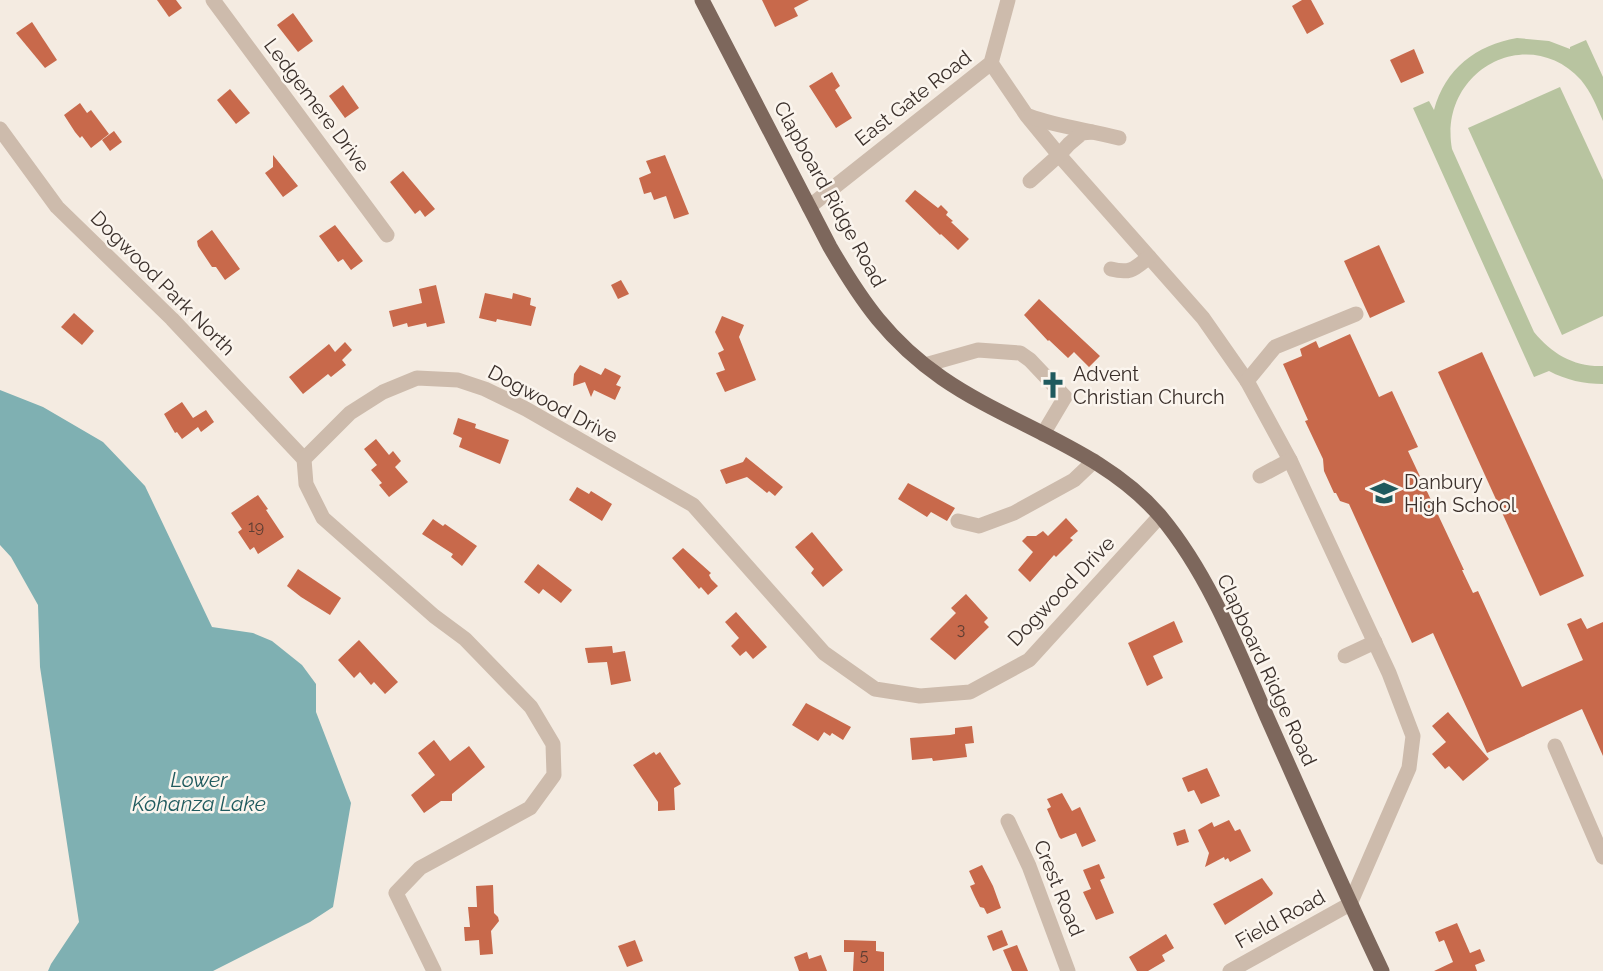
<svg xmlns="http://www.w3.org/2000/svg" width="1603" height="971" font-family="Raleway,sans-serif">
<style>
.green{fill:#b8c4a0}
.water{fill:#7fb0b2}
.building{fill:#c8694b}
.lines{fill:none;stroke-linecap:round;stroke-linejoin:round}
.minor{stroke:#cdbbac;stroke-width:15}
.major{stroke:#7d675c;stroke-width:15}
.labels{text-anchor:middle;stroke-width:5;stroke-linejoin:round;paint-order:stroke}
.number-label{font-size:16px;fill:#5e3e33}
.street-label{font-size:20px;fill:#3b302b;stroke:#fbf5ee}
.poi-label{font-size:20px;fill:#3b302b;stroke:#fbf5ee;text-anchor:start}
.water-label{font-size:21px;font-style:italic;fill:#1f5a5e;stroke:#fbf5ee}
</style>
<rect width="100%" height="100%" fill="#f4ebe1"/>
<!-- green -->
<g class="green">
<path d="M1517,38L1549,41L1570,49V47L1586,40L1603,77V121C1597,107 1591,92 1581,80C1528,22 1438,71 1452,149L1534,332C1552,354 1574,367 1603,366V384C1584,384 1566,380 1549,371L1534,377L1413,108L1429,101L1434,110C1445,69 1476,45 1517,38Z"/>
<polygon points="1560,87 1603,180 1603,316 1562,335 1468,128"/>
</g>
<!-- water -->
<polygon class="water" points="0,390 43,407 103,442 145,486 212,627 253,633 272,641 302,665 316,684 316,712 351,803 333,907 310,922 213,971 48,971 51,964 79,922 40,667 38,605 11,557 0,545"/>
<!-- building -->
<g class="building">
<polygon points="157,0 176,0 182,8 169,17"/>
<polygon points="762,0 809,0 794,8 798,16 775,27"/>
<polygon points="1302,0 1311,0 1324,24 1307,34 1292,6"/>
<polygon points="293,13 313,41 298,52 277,25"/>
<polygon points="32,22 57,60 45,68 16,33"/>
<polygon points="1414,49 1424,73 1401,83 1390,60"/>
<polygon points="832,72 840,86 835,90 852,118 836,128 809,86"/>
<polygon points="343,85 359,108 345,118 329,96"/>
<polygon points="230,89 250,113 236,124 217,100"/>
<polygon points="80,103 87,113 91,110 109,134 91,148 82,136 80,138 75,132 64,115"/>
<polygon points="114,131 122,142 110,151 102,140"/>
<polygon points="273,155 298,186 283,197 265,173 273,167"/>
<polygon points="665,155 689,214 674,219 666,196 654,200 651,192 644,194 639,178 651,173 646,161"/>
<polygon points="403,171 435,209 425,217 420,210 415,214 390,182"/>
<polygon points="915,190 938,208 941,205 948,212 946,215 953,221 951,222 969,239 958,250 941,234 940,235 905,201"/>
<polygon points="335,225 363,261 351,270 343,259 338,262 319,236"/>
<polygon points="212,230 240,269 225,280 216,267 212,267 198,246 197,241"/>
<polygon points="1379,245 1405,302 1370,318 1344,261"/>
<polygon points="621,280 629,294 618,299 611,285"/>
<polygon points="436,285 445,323 427,327 426,323 408,327 407,323 393,327 389,311 422,303 419,289"/>
<polygon points="485,293 512,299 513,293 531,298 530,305 536,307 531,326 497,319 496,322 479,318"/>
<polygon points="1039,299 1100,356 1089,367 1074,352 1068,358 1049,340 1048,341 1024,315"/>
<polygon points="74,313 94,331 82,345 61,327"/>
<polygon points="722,316 744,325 739,337 756,380 725,392 716,373 725,370 718,353 724,350 715,332"/>
<polygon points="1350,334 1379,397 1392,391 1418,447 1408,451 1464,570 1462,570 1473,593 1478,591 1522,687 1583,660 1567,624 1581,618 1587,629 1603,622 1603,756 1582,709 1487,753 1433,633 1412,643 1349,504 1340,501 1336,493 1334,493 1324,471 1323,459 1305,421 1308,420 1283,364 1302,356 1300,349 1316,341 1319,348"/>
<polygon points="345,342 352,350 342,360 346,365 331,377 328,374 303,394 289,377 329,344 335,352"/>
<polygon points="1482,352 1584,576 1540,596 1438,372"/>
<polygon points="580,365 601,375 605,368 621,376 616,385 621,387 615,400 594,390 591,397 585,382 573,386 574,374"/>
<polygon points="182,402 193,418 206,410 214,422 201,432 198,427 182,439 177,432 175,433 164,414"/>
<polygon points="458,418 476,424 475,428 509,440 500,464 459,447 462,438 453,434"/>
<polygon points="376,439 389,455 393,451 401,461 395,467 408,482 389,497 379,485 382,483 371,470 377,465 364,449"/>
<polygon points="746,457 783,487 775,496 769,491 767,493 747,477 726,484 720,470 743,462"/>
<polygon points="908,483 955,508 947,521 931,512 927,517 898,499"/>
<polygon points="577,487 589,494 591,491 612,504 602,521 569,500"/>
<polygon points="258,495 268,509 266,510 284,537 258,554 254,547 250,550 238,532 242,529 231,513"/>
<polygon points="1066,518 1078,531 1070,538 1073,540 1056,557 1054,555 1030,582 1018,570 1033,552 1022,541 1027,536 1036,536 1043,531 1048,536"/>
<polygon points="433,519 443,526 445,524 477,546 462,566 451,557 453,554 422,534"/>
<polygon points="812,532 843,570 823,587 811,573 814,569 795,547"/>
<polygon points="683,548 711,573 709,575 711,579 718,586 708,595 701,587 699,589 672,558"/>
<polygon points="538,564 572,590 561,603 543,589 539,594 524,582"/>
<polygon points="298,569 341,598 330,615 301,597 287,586"/>
<polygon points="966,594 988,618 984,622 989,627 955,660 930,639 956,613 951,608"/>
<polygon points="736,612 767,647 753,659 746,651 740,656 731,646 739,638 725,622"/>
<polygon points="1174,621 1183,642 1153,656 1163,678 1147,686 1128,643"/>
<polygon points="359,640 398,682 385,694 374,682 371,685 360,672 354,678 338,660"/>
<polygon points="612,646 613,653 625,651 631,681 611,685 607,662 588,663 585,648"/>
<polygon points="806,703 851,727 843,740 832,733 830,736 824,732 818,741 792,725"/>
<polygon points="1448,712 1489,759 1463,781 1449,766 1445,769 1432,754 1446,742 1432,726"/>
<polygon points="972,726 974,743 965,744 967,757 933,761 932,758 912,760 910,738 950,735 955,734 955,728"/>
<polygon points="434,740 450,761 469,746 485,767 452,794 452,801 441,801 424,813 411,795 435,775 418,753"/>
<polygon points="654,752 656,755 660,752 681,784 674,788 675,810 658,811 658,802 633,765"/>
<polygon points="1207,768 1220,796 1201,804 1194,790 1188,792 1182,778"/>
<polygon points="1062,793 1072,811 1080,807 1096,841 1082,847 1076,833 1061,839 1059,837 1047,809 1051,807 1047,799"/>
<polygon points="1229,820 1235,831 1240,829 1251,851 1230,862 1228,858 1225,860 1224,857 1205,867 1209,853 1198,830 1212,822 1214,827"/>
<polygon points="1185,829 1189,842 1177,846 1173,833"/>
<polygon points="1099,864 1105,878 1100,880 1114,913 1096,920 1083,892 1091,889 1083,870"/>
<polygon points="982,865 993,886 1001,908 987,914 984,908 980,907 974,895 970,886 975,884 969,871"/>
<polygon points="1262,878 1273,893 1272,895 1225,925 1213,904"/>
<polygon points="493,885 494,913 498,917 499,921 491,931 493,954 480,955 479,940 465,941 464,927 470,927 468,907 477,907 476,886"/>
<polygon points="1457,923 1470,953 1480,949 1485,961 1475,965 1477,971 1434,971 1453,962 1444,940 1439,942 1435,932"/>
<polygon points="1002,930 1008,945 993,951 987,936"/>
<polygon points="1166,934 1174,948 1162,955 1165,961 1148,971 1137,971 1129,957"/>
<polygon points="635,940 643,961 627,967 618,946"/>
<polygon points="844,940 876,941 876,951 884,952 884,971 853,971 854,952 844,952"/>
<polygon points="1017,945 1028,971 1012,971 1003,950"/>
<polygon points="807,952 809,959 821,955 827,971 799,971 794,957"/>
</g>
<g class="lines">
<!-- minor -->
<g class="minor">
<polyline points="213,0 387,235"/>
<polyline points="991,63 1027,116 1059,155 1203,318 1247,381 1290,460 1389,673 1413,736 1409,768 1350,904 1230,971"/>
<path d="M1029,116C1058,127 1089,130 1119,138"/>
<polyline points="0,129 57,207 172,319 304,459"/>
<polyline points="1030,181 1059,155 1069,144 1082,133 1092,132"/>
<polyline points="809,207 991,63 1008,0"/>
<path d="M1111,269C1131,274 1134,269 1149,257"/>
<polyline points="925,365 978,350 1020,353 1030,360 1065,397 1043,434"/>
<polyline points="1247,381 1275,347 1356,314"/>
<polyline points="1260,476 1290,460"/>
<polyline points="958,521 979,526 1014,513 1074,480 1094,461"/>
<polyline points="1345,656 1375,642"/>
<polyline points="1555,746 1603,857"/>
<polyline points="1008,821 1029,866 1068,971"/>
<polyline points="434,971 396,893 420,868 530,808 554,775 553,744 531,707 465,639 434,616 323,518 306,484 304,459 350,413 383,392 417,378 458,380 485,389 526,409 693,505 824,653 875,689 920,696 970,692 1029,660 1160,516"/>
</g>
<!-- major -->
<path class="major" d="M702,0L830,247C862,302 889,341 942,378C1013,427 1103,449 1161,517C1209,575 1237,648 1267,717C1305,802 1342,887 1382,971"/>
</g>
<!-- icons -->
<defs>
<symbol id="church-bare" viewBox="-9 -9 18 18"><path d="M-1.2-6h2.4v3.5h3.3v2.4h-3.3V6h-2.4V-.1h-3.3v-2.4h3.3Z" fill="#1f5a5e" stroke="#fbf5ee" stroke-width="2.5" paint-order="stroke"/></symbol>
<symbol id="school-bare" viewBox="-9 -9 18 18"><path d="M0-5L7-2L0 1L-7-2ZM-4 1L0 2.5L4 1V4Q0 6-4 4Z" fill="#1f5a5e" stroke="#fbf5ee" stroke-width="2.5" paint-order="stroke"/></symbol>
</defs>
<g fill-rule="evenodd">
<use href="#church-bare" x="1034" y="366" width="38" height="38"/>
<use href="#school-bare" x="1365" y="474" width="38" height="38"/>
</g>
<g class="labels">
<!-- number labels -->
<g class="number-label">
<text x="256" y="532">19</text>
<text x="961" y="635">3</text>
<text x="864" y="961">5</text>
</g>
<!-- street labels -->
<g class="street-label">
<text transform="translate(913 98) rotate(-38)" y="7">East Gate Road</text>
<text transform="translate(317 105) rotate(53)" y="7">Ledgemere Drive</text>
<text transform="translate(830 194) rotate(61)" y="7">Clapboard Ridge Road</text>
<text transform="translate(163 283) rotate(45)" y="7">Dogwood Park North</text>
<text transform="translate(553 404) rotate(28)" y="7">Dogwood Drive</text>
<text transform="translate(1061 591) rotate(-46)" y="7">Dogwood Drive</text>
<text transform="translate(1267 670) rotate(65)" y="7">Clapboard Ridge Road</text>
<text transform="translate(1059 888) rotate(68)" y="7">Crest Road</text>
<text transform="translate(1280 919) rotate(-29)" y="7">Field Road</text>
</g>
<!-- poi labels -->
<g class="poi-label">
<text x="1073" y="381">Advent<tspan x="1073" dy="23">Christian Church</tspan></text>
<text x="1404" y="489">Danbury<tspan x="1404" dy="23">High School</tspan></text>
</g>
<!-- water labels -->
<g class="water-label">
<text x="199" y="787">Lower<tspan x="199" dy="24">Kohanza Lake</tspan></text>
</g>
</g>
</svg>
